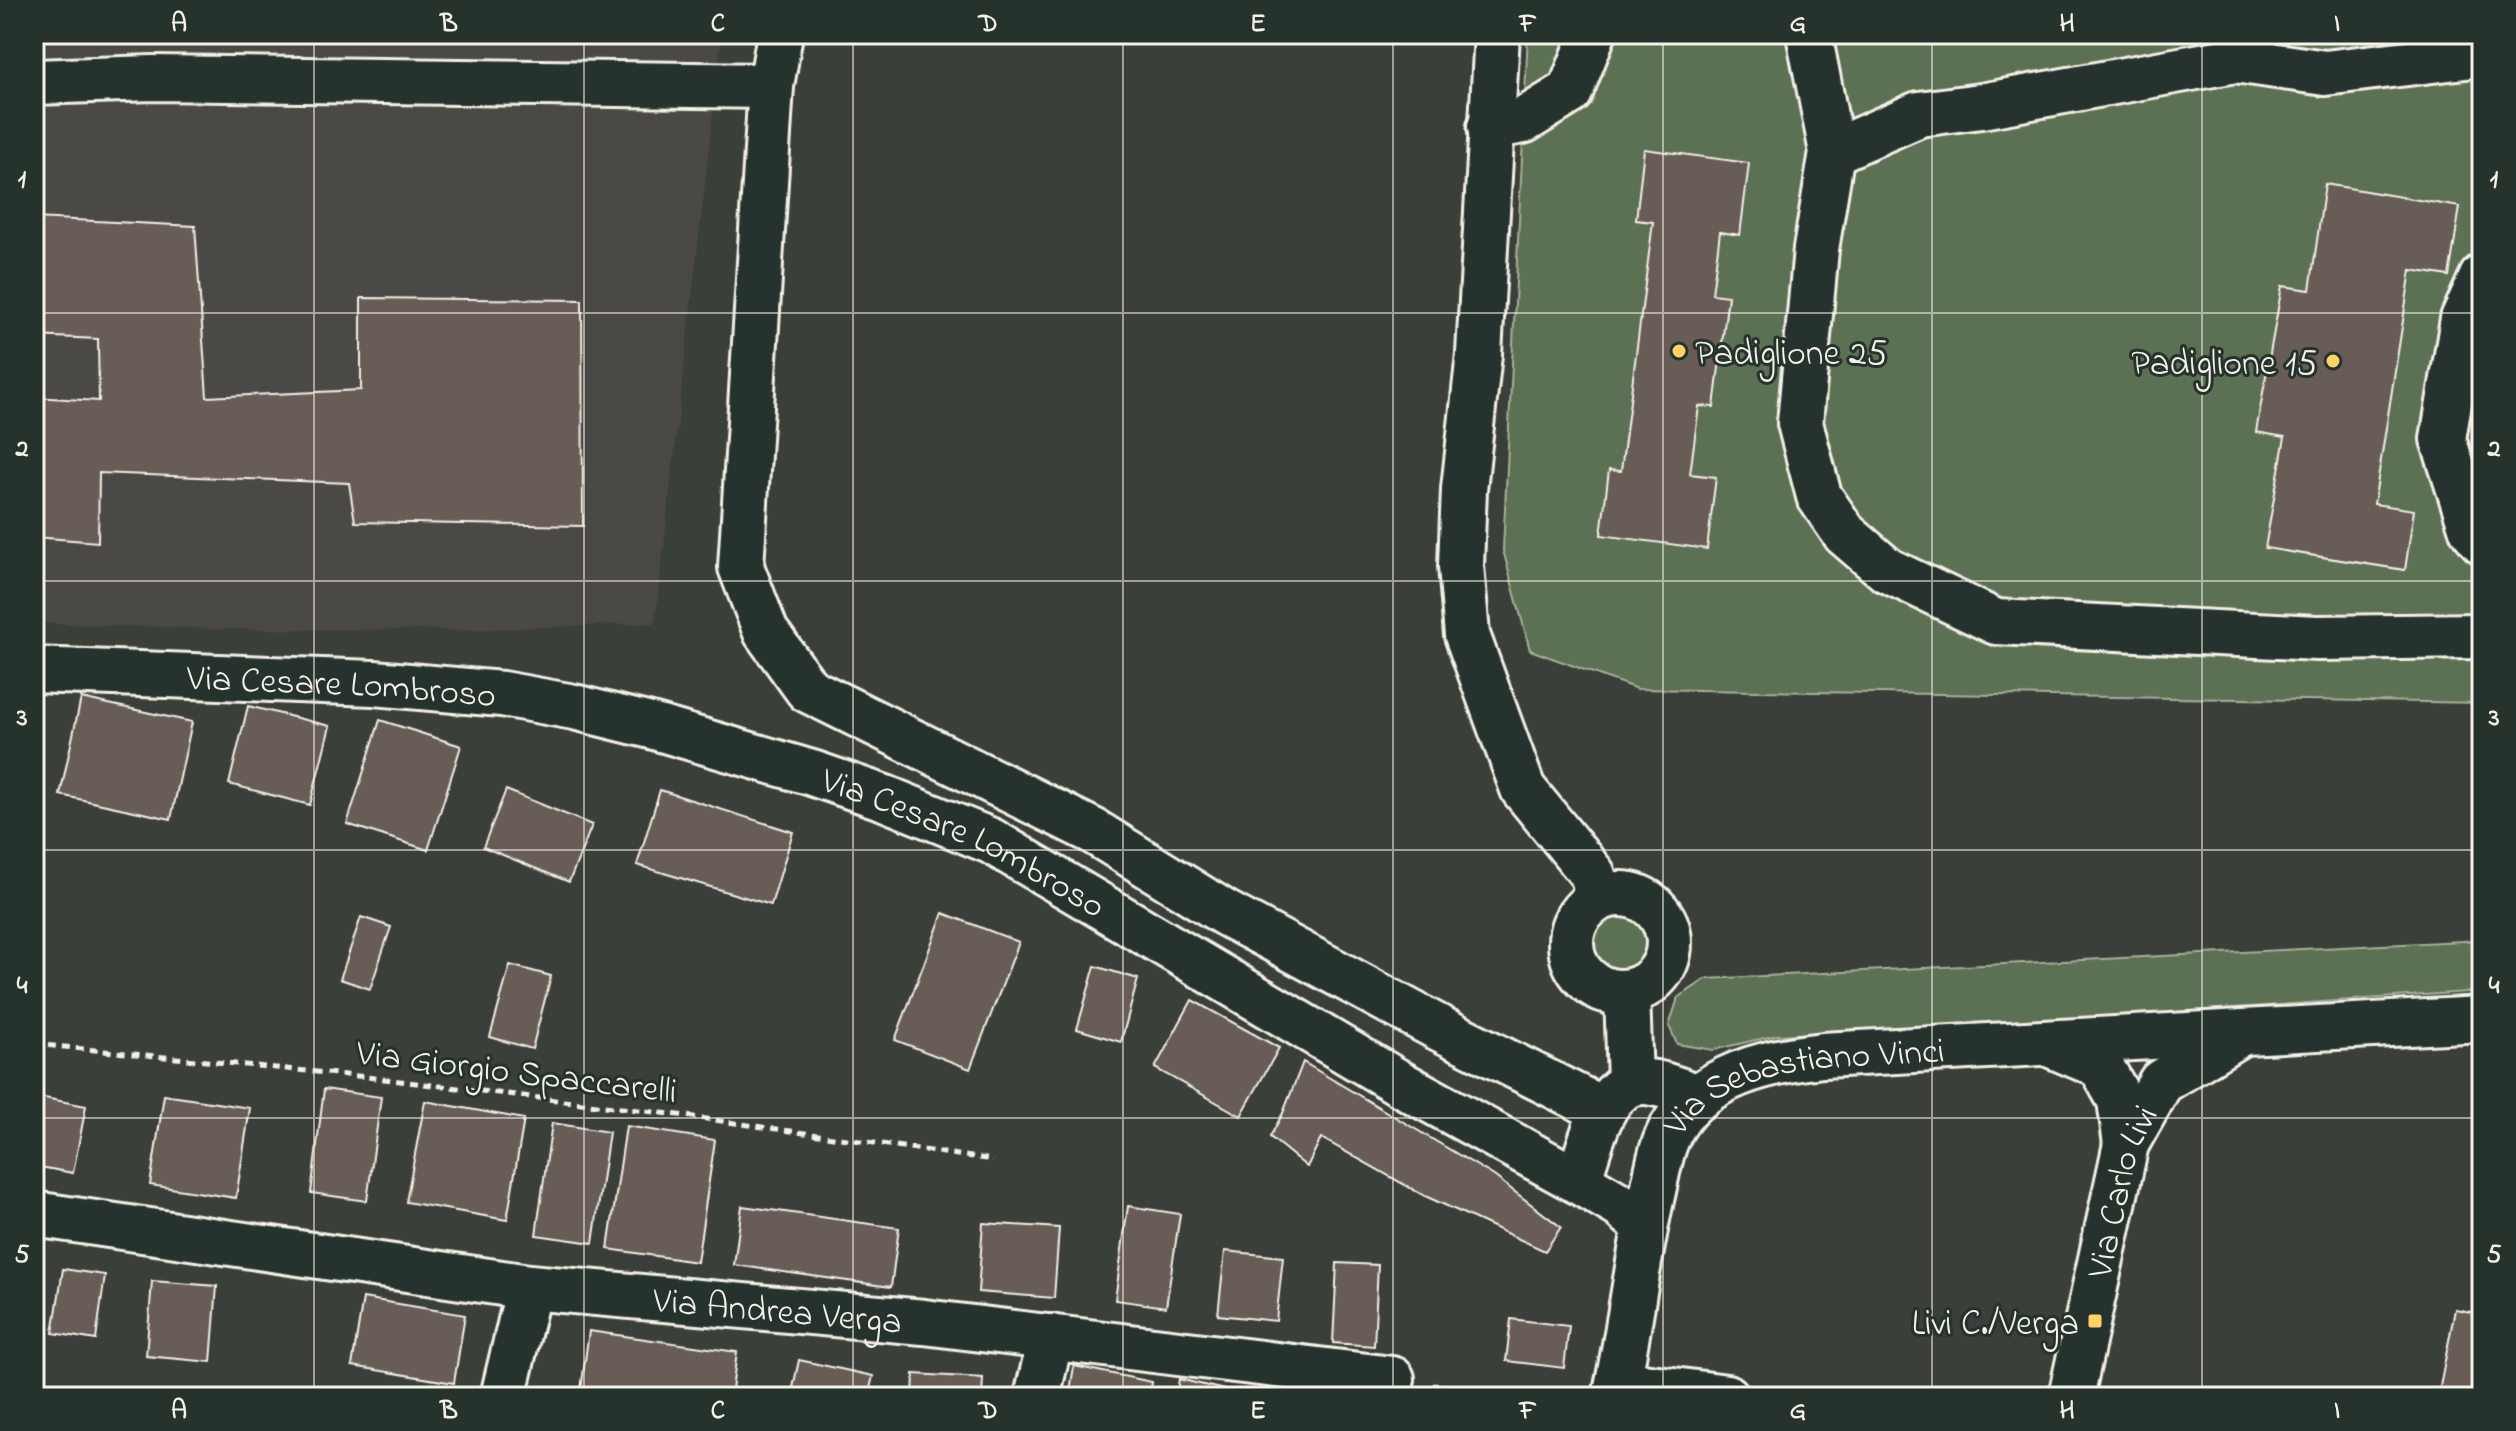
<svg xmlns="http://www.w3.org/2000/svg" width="2516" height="1431" font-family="'Indie Flower',sans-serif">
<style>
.built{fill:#4b4a45}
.green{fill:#5c6f52;stroke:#a8b09d;stroke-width:2}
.building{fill:#675b56;stroke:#f4f1e8;stroke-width:2}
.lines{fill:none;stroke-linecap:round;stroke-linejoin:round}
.minor-casing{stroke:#f4f1e8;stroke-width:50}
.path{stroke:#f4f1e8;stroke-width:5;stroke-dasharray:8 6;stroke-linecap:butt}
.minor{stroke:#26332d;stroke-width:44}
.grid{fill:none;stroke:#f4f1e8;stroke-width:2;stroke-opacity:0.55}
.poi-dot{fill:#ffd166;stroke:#26332d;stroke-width:3}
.labels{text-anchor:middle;stroke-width:6;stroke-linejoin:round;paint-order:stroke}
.poi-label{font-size:36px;fill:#f4f1e8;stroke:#26332d;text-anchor:end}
.street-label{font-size:36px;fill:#f4f1e8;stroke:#26332d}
.neatline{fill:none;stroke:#f4f1e8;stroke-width:3}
.grid-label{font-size:26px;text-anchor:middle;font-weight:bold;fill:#f4f1e8}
</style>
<rect width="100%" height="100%" fill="#3a3f39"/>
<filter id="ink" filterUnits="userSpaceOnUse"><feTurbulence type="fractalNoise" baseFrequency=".0125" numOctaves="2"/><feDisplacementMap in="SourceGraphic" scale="16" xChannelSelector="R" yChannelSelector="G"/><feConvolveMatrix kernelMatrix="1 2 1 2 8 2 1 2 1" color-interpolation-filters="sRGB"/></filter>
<g filter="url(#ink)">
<!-- built -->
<polygon class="built" points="34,34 722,34 655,623 464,630 212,629 34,623"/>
<!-- green -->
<g class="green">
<polygon points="1528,34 2482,34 2482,703 1637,689 1530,650 1503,550"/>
<circle cx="1620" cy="943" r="34"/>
<polygon points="2482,940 2482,991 2016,1023 1777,1035 1713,1050 1677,1044 1669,1026 1678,998 1706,979"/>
</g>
<!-- building -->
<g class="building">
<polygon points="1644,149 1749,163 1740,235 1720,232 1712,294 1728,296 1714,407 1699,406 1690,474 1716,477 1707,549 1601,535 1609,470 1621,471 1653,222 1636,220"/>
<polygon points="2325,184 2460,207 2449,276 2411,270 2374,504 2414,510 2405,570 2265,548 2285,437 2256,432 2282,286 2310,290"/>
<polygon points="34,218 195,226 207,397 361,390 361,298 582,300 583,526 355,522 349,483 99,473 98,542 34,537 34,397 99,401 98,339 34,336"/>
<polygon points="81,698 192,722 171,819 60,795"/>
<polygon points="248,706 330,726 310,805 229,784"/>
<polygon points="380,720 461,746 428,850 347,824"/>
<polygon points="506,790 592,825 569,882 483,847"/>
<polygon points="660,790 793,832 771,905 637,865"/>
<polygon points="943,913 1019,942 970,1069 895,1040"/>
<polygon points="361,917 391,927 370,989 340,979"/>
<polygon points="510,965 551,976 532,1049 490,1037"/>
<polygon points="1095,966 1138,979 1121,1042 1077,1029"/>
<polygon points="1192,1000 1279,1048 1241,1116 1155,1068"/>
<polygon points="1303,1062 1494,1176 1561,1227 1545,1251 1423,1195 1321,1138 1307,1167 1270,1137 1283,1113"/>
<polygon points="324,1089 381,1097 367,1201 311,1193"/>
<polygon points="164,1095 250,1108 236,1198 150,1185"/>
<polygon points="34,1096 86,1106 73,1173 34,1166"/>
<polygon points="425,1101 524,1119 507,1220 406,1202"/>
<polygon points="552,1123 609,1132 593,1243 536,1235"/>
<polygon points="626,1126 715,1140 697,1262 608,1249"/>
<polygon points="742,1206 899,1228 891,1287 734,1265"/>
<polygon points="1128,1206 1180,1214 1166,1307 1115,1300"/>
<polygon points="983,1223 1059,1228 1054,1298 978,1292"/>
<polygon points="1225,1251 1283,1257 1276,1321 1218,1315"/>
<polygon points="1337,1263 1378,1265 1374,1346 1333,1343"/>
<polygon points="63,1269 105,1275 96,1340 53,1333"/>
<polygon points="152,1281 217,1286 211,1362 146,1356"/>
<polygon points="363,1298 465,1315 454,1383 352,1366"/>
<polygon points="2455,1309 2482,1314 2482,1376 2478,1397 2438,1397"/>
<polygon points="1511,1319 1569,1326 1564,1368 1506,1361"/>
<polygon points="589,1331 737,1352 731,1397 580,1397"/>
<polygon points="799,1360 873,1376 868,1397 791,1397"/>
<polygon points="1074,1366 1152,1382 1150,1397 1069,1397"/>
<polygon points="914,1374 983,1378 982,1397 913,1397"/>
<polygon points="1179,1379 1245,1395 1245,1397 1176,1397"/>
</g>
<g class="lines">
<defs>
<g id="minor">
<polyline points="780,34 771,86 741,567 766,632 808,690 1093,831 1225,913 1439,1028 1603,1110"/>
<polyline points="1497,34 1479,354 1464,489 1461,566 1467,635 1523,789 1593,875 1598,899"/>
<polyline points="1809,34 1832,152 1816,249 1800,423 1819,496 1845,534 1887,570 1996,622 2317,638 2482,636"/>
<polyline points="34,82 153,78 771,86"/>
<polyline points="1490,127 1523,121 1570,92 1593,34"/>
<polyline points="1832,152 1919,114 1981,106 2235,60 2325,73 2482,54"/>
<polyline points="2482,277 2463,319 2443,439 2472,529 2482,541"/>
<path id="s1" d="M34,670L374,683L502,694L574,707L651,726L812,773L885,798L991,841L1403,1085L1578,1181L1621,1206L1645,1226"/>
<circle cx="1620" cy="943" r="49"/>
<polyline points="1627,992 1630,1082"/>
<polyline points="2049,1044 2101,1066 2120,1100 2126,1144"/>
<path d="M1578,1181C1591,1147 1601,1079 1646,1082C1664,1083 1682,1092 1699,1097"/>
<path id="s2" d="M34,1214L529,1287L924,1322L1392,1379"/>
<polyline points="1619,1383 1727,1397"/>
<polyline points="503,1397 529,1287"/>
<polyline points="1037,1397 1051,1337"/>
<path id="s3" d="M1615,1397C1630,1329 1637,1259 1653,1191C1658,1169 1661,1146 1673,1126C1704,1075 1768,1061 1823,1055L2482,1019"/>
<path id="s4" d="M2071,1397L2126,1144L2161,1082L2239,1034"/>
</g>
</defs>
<!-- minor casing -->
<use href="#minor" class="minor-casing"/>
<!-- path -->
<g class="path">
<polyline points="34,1044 367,1077 679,1115 993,1160"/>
<polyline points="1433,1385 1523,1397"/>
</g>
<!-- minor -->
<use href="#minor" class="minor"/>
</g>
</g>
<!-- grid -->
<path class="grid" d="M314,34V1397M584,34V1397M853,34V1397M1123,34V1397M1393,34V1397M1663,34V1397M1932,34V1397M2202,34V1397M34,313H2482M34,581H2482M34,850H2482M34,1118H2482"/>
<!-- markers -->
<g class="poi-dot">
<circle cx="1679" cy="351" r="8"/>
<circle cx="2333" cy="361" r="8"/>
<rect x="2087" y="1313" width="16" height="16" rx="4"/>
</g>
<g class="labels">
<!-- poi labels -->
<g class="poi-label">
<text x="1695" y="364" text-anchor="start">Padiglione 25</text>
<text x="2317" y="374">Padiglione 15</text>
<text x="2079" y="1334">Livi C./Verga</text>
</g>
<!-- street labels -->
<g class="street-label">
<text dy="13" stroke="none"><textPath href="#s1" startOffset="308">Via Cesare Lombroso</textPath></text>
<text dy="13" stroke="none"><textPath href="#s1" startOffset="956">Via Cesare Lombroso</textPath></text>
<text transform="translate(517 1070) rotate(7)" y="13">Via Giorgio Spaccarelli</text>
<text dy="13" stroke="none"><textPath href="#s3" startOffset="422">Via Sebastiano Vinci</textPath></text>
<text dy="13" stroke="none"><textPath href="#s4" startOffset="212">Via Carlo Livi</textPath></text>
<text dy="13" stroke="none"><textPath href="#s2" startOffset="750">Via Andrea Verga</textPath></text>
</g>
</g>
<!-- margin -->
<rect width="2516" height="1431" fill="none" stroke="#26332d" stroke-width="88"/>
<rect x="44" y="44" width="2428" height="1343" class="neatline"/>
<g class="grid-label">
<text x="179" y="31">A</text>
<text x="449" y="31">B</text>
<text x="718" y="31">C</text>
<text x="988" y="31">D</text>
<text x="1258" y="31">E</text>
<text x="1528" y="31">F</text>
<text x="1798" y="31">G</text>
<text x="2067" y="31">H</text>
<text x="2337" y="31">I</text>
<text x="22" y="187">1</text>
<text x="2494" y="187">1</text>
<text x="22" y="456">2</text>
<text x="2494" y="456">2</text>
<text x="22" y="725">3</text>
<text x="2494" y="725">3</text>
<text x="22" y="993">4</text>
<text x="2494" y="993">4</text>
<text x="22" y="1262">5</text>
<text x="2494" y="1262">5</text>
<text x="179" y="1418">A</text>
<text x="449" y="1418">B</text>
<text x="718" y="1418">C</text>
<text x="988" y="1418">D</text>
<text x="1258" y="1418">E</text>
<text x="1528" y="1418">F</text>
<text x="1798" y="1418">G</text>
<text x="2067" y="1418">H</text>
<text x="2337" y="1418">I</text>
</g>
</svg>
